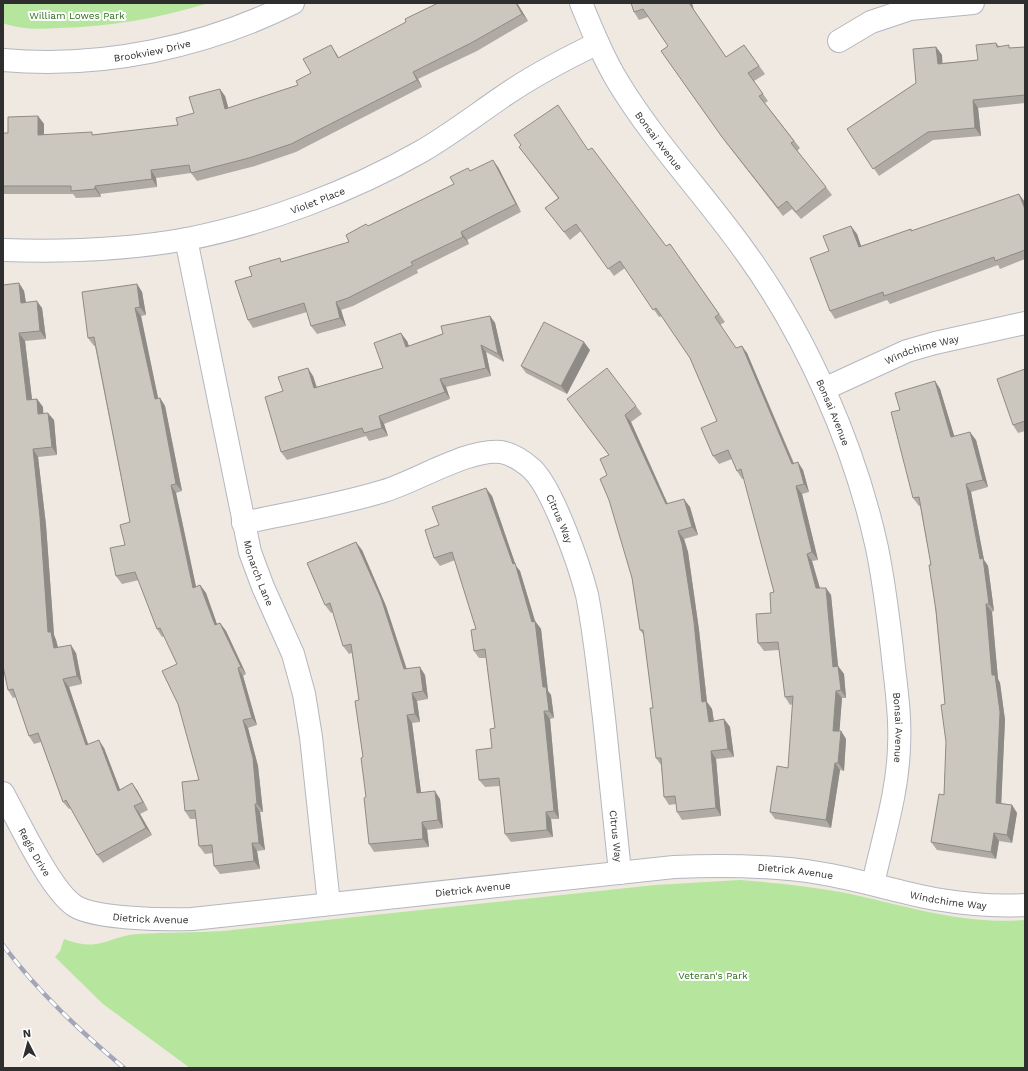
<svg xmlns="http://www.w3.org/2000/svg" width="1028" height="1071" font-family="'Work Sans',sans-serif">
<style>
.green{fill:#b6e59e}
.lines{fill:none;stroke-linecap:round;stroke-linejoin:round}
.street-casing{stroke:#b4b7c1;stroke-width:24}
.street{stroke:#fff;stroke-width:22}
.rail-casing{stroke:#a3a6b8;stroke-width:4.5}
.rail{stroke:#fff;stroke-width:3;stroke-dasharray:9;stroke-linecap:butt}
.wall{fill:#afaba4}
.shaded-wall{fill:#8e8b86}
.building{fill:#cbc7bf;stroke:#8e8b86}
.labels{text-anchor:middle;stroke-width:4;stroke-linejoin:round;paint-order:stroke}
.park-label{font-size:10px;fill:#2c6e1b;stroke:#fff}
.street-label{font-size:10px;fill:#2e2e2e;stroke:#fff}
</style>
<rect width="100%" height="100%" fill="#efe9e1"/>
<!-- green -->
<g class="green">
<path d="M3,3H209C160,18 110,27 58,28C40,29 21,30 3,23Z"/>
<path d="M740,880C776,883 811,886 846,893C906,906 963,925 1025,920V1068H190L103,1004L55,957L60,951L64,939C101,953 107,936 139,934C167,932 195,933 223,931L655,885Z"/>
</g>
<g class="lines">
<defs>
<g id="street">
<path id="s1" d="M581,3C592,30 603,57 618,82C655,143 705,195 746,253C807,337 855,447 877,548C884,582 888,615 892,649C895,681 901,713 899,746C898,792 883,838 873,884"/>
<polyline points="839,41 871,22 910,9 973,3"/>
<path id="s2" d="M3,60C102,69 205,47 293,3"/>
<path id="s3" d="M186,239L250,552L263,587L293,654L304,694L311,737L329,904"/>
<path id="s4" d="M3,250C64,252 126,250 187,239C265,224 352,191 422,151C451,134 477,114 505,95C534,75 565,59 598,43"/>
<path id="s5" d="M824,389L907,351L935,343L1025,323"/>
<path id="s6" d="M243,523C290,513 338,505 384,491C417,481 469,448 501,452C512,454 524,462 532,469C553,489 580,567 587,595C595,635 599,677 604,718C609,769 615,821 620,873"/>
<path id="s7" d="M3,793C18,820 51,891 75,906C95,919 167,920 192,919L674,867C723,865 771,865 819,873C858,879 896,892 935,899C965,904 994,907 1025,905"/>
</g>
</defs>
<!-- street casing -->
<use href="#street" class="street-casing"/>
<!-- street -->
<use href="#street" class="street"/>
<defs>
<path id="rail" d="M3,945C38,992 80,1031 124,1068"/>
</defs>
<!-- rail casing -->
<use href="#rail" class="rail-casing"/>
<!-- rail -->
<use href="#rail" class="rail"/>
</g>
<!-- wall -->
<g class="wall">
<polygon points="517,3 528,21 477,51 418,79 422,87 296,152 255,166 197,181 191,173 156,178 157,187 100,194 101,197 76,198 73,194 3,194 3,133 8,133 38,116 44,124 44,135 94,135 178,125 194,113 225,96 228,108 298,85 336,53 339,58"/>
<polygon points="631,3 694,10 726,57 744,45 765,74 754,81 768,101 765,103 800,148 797,151 826,187 832,195 801,219 792,209 783,216 727,144 661,51 668,46 648,17 639,20 634,12"/>
<polygon points="996,43 999,46 1011,48 1025,47 1025,103 978,108 981,136 933,140 879,176 847,129 916,83 936,47 942,55 942,63 978,60"/>
<polygon points="519,147 666,246 670,244 725,322 720,325 736,348 747,353 794,463 803,470 809,492 802,494 818,560 812,561 820,588 826,588 831,595 838,666 844,674 846,698 842,698 839,731 841,731 846,739 844,771 840,770 831,828 775,819 770,812 788,768 793,704 790,705 785,697 779,650 764,651 758,643 771,613 774,592 744,478 742,479 737,471 732,459 719,464 713,456 717,421 690,358 662,316 659,317 625,268 614,276 581,231 570,240 545,208 558,198"/>
<polygon points="498,167 521,212 467,240 469,244 417,270 418,273 353,306 341,310 346,326 317,334 311,326 307,312 253,328 248,320 252,276 283,262 349,242 368,226 454,184 468,168 470,171"/>
<polygon points="1025,202 1025,259 1000,269 998,265 890,304 887,300 835,319 830,311 829,251 857,234 861,246 911,229 912,231"/>
<polygon points="19,283 24,291 26,302 42,308 46,339 25,341 32,399 37,399 43,407 43,413 54,420 57,455 38,457 46,525 54,635 56,640 58,647 76,653 82,684 69,687 88,744 104,748 120,789 137,790 148,810 140,814 152,835 103,863 97,855 71,808 69,809 63,802 41,742 34,744 29,736 16,697 13,698 8,690"/>
<polygon points="137,284 142,292 146,315 141,316 158,399 160,398 165,406 182,491 176,493 196,587 200,585 206,593 217,624 220,623 226,631 246,674 243,676 257,725 248,728 258,766 263,812 260,812 265,850 257,851 260,869 220,874 214,866 213,853 205,854 199,846 196,819 190,819 185,811 199,780 177,664 164,636 162,637 157,629 139,580 122,584 116,576 130,522 95,346 94,346 88,338"/>
<polygon points="490,316 495,323 504,362 486,352 491,376 446,387 450,399 384,424 388,436 369,441 366,436 287,460 281,452 313,376 317,387 383,368 407,341 409,346"/>
<polygon points="590,350 567,394 526,373 521,366"/>
<polygon points="1025,369 1025,431 1018,433 1013,425"/>
<polygon points="935,381 940,389 954,436 976,440 988,487 971,492 984,560 988,566 994,611 992,612 998,679 1000,683 1005,720 1001,803 1012,805 1017,813 1012,843 999,841 996,859 937,850 931,842 944,795 946,742 945,704 931,565 920,506 919,506 913,498 900,410"/>
<polygon points="567,399 636,406 642,414 631,422 668,504 690,507 698,535 684,539 688,552 699,630 707,702 712,709 714,721 724,719 730,727 734,757 716,759 721,816 682,820 677,812 676,804 669,805 664,797 661,765 656,758 653,708 644,635 640,630 632,578 607,475 609,455"/>
<polygon points="492,496 516,566 520,571 535,621 541,629 548,691 551,695 554,718 550,719 559,819 551,819 553,837 511,842 505,834 500,786 485,787 479,780 492,748 495,728 486,658 479,658 474,651 476,629 455,560 440,566 434,558"/>
<polygon points="362,550 386,606 407,669 425,675 428,699 417,701 420,722 412,723 421,792 440,799 443,828 427,830 429,847 374,852 369,844 366,797 359,700 352,653 349,654 343,646 333,612 331,613 325,605"/>
</g>
<!-- shaded-wall -->
<g class="shaded-wall">
<polygon points="516,3 517,3 528,21 522,14"/>
<polygon points="689,3 692,3 694,10"/>
<polygon points="331,45 336,53 343,66 338,58"/>
<polygon points="936,47 942,55 943,72 938,64"/>
<polygon points="413,72 418,79 422,87 417,80"/>
<polygon points="220,89 225,96 231,117 225,109"/>
<polygon points="973,100 978,108 981,136 975,128"/>
<polygon points="38,116 44,124 44,143 38,135"/>
<polygon points="493,160 498,167 521,212 516,204"/>
<polygon points="151,170 156,178 157,187 152,179"/>
<polygon points="95,186 100,194 101,197 95,189"/>
<polygon points="1019,194 1025,202 1025,209"/>
<polygon points="851,226 857,234 864,255 859,247"/>
<polygon points="461,232 467,240 469,244 463,237"/>
<polygon points="19,283 24,291 27,310 21,303"/>
<polygon points="137,284 142,292 146,315 140,307"/>
<polygon points="37,301 42,308 46,339 40,331"/>
<polygon points="336,302 341,310 346,326 340,318"/>
<polygon points="135,308 141,316 160,407 155,399"/>
<polygon points="490,316 495,323 504,362 498,354"/>
<polygon points="19,333 25,341 33,408 27,400"/>
<polygon points="401,333 407,341 412,355 406,347"/>
<polygon points="584,342 590,350 567,394 561,386"/>
<polygon points="481,345 486,352 491,376 486,368"/>
<polygon points="742,346 747,353 797,472 792,464"/>
<polygon points="308,368 313,376 319,396 314,388"/>
<polygon points="440,379 446,387 450,399 445,392"/>
<polygon points="935,381 940,389 957,445 951,437"/>
<polygon points="160,398 165,406 182,491 176,484"/>
<polygon points="37,399 43,407 44,422 38,414"/>
<polygon points="48,413 54,420 57,455 52,447"/>
<polygon points="625,415 631,422 671,512 666,504"/>
<polygon points="379,416 384,424 388,436 382,428"/>
<polygon points="970,432 976,440 988,487 983,480"/>
<polygon points="33,449 38,457 46,525 54,635 56,640 60,656 54,648 48,632"/>
<polygon points="798,462 803,470 809,492 804,484"/>
<polygon points="966,484 971,492 984,560 988,566 994,611 989,604"/>
<polygon points="171,485 176,493 198,596 193,588"/>
<polygon points="796,486 802,494 818,560 812,552"/>
<polygon points="486,488 492,496 516,566 520,571 535,621 541,629 548,691 551,695 554,718 549,711 513,564"/>
<polygon points="684,499 690,507 698,535 692,527"/>
<polygon points="678,531 684,539 688,552 699,630 707,702 712,709 715,729 709,722 702,702"/>
<polygon points="356,542 362,550 386,606 409,677 404,669"/>
<polygon points="807,554 812,561 822,596 816,588"/>
<polygon points="200,585 206,593 220,633 215,625"/>
<polygon points="826,588 831,595 839,675 833,667"/>
<polygon points="986,604 992,612 998,679 1000,683 1005,720 1001,810 996,803 992,675"/>
<polygon points="220,623 226,631 246,674 241,667"/>
<polygon points="71,645 76,653 82,684 77,676"/>
<polygon points="838,666 844,674 846,698 841,690"/>
<polygon points="420,667 425,675 428,699 423,691"/>
<polygon points="238,668 243,676 257,725 252,718"/>
<polygon points="63,679 69,687 91,753 86,745"/>
<polygon points="836,691 842,698 839,738 833,731"/>
<polygon points="412,693 417,701 420,722 415,714"/>
<polygon points="544,711 550,719 559,819 554,811"/>
<polygon points="407,715 412,723 422,800 417,793"/>
<polygon points="724,719 730,727 734,757 728,749"/>
<polygon points="243,720 248,728 258,766 263,812 257,804"/>
<polygon points="841,731 846,739 844,771 838,763"/>
<polygon points="99,740 104,748 123,798 118,791"/>
<polygon points="711,751 716,759 721,816 716,808"/>
<polygon points="835,763 840,770 831,828 826,820"/>
<polygon points="132,783 137,790 148,810 143,802"/>
<polygon points="435,791 440,799 443,828 438,820"/>
<polygon points="255,804 260,812 265,850 259,843"/>
<polygon points="1012,805 1017,813 1012,843 1007,835"/>
<polygon points="134,806 140,814 152,835 146,828"/>
<polygon points="546,812 551,819 553,837 547,830"/>
<polygon points="422,822 427,830 429,847 423,839"/>
<polygon points="994,833 999,841 996,859 991,852"/>
<polygon points="252,843 257,851 260,869 254,861"/>
</g>
<!-- building -->
<g class="building">
<polygon points="438,3 516,3 522,14 471,43 413,72 417,80 291,144 249,158 191,173 189,165 151,170 152,179 95,186 95,189 71,191 71,186 3,186 3,133 8,133 8,117 38,116 38,135 92,132 92,135 178,125 176,118 194,113 189,97 220,89 225,109 298,85 296,81 311,73 303,59 331,45 338,58 406,22 405,19"/>
<polygon points="631,3 689,3 726,57 744,45 759,66 748,73 763,94 759,96 794,141 791,143 826,187 796,212 787,201 778,208 722,137 661,51 668,46 643,9 634,12"/>
<polygon points="996,43 997,47 1009,45 1009,48 1025,47 1025,95 973,100 975,128 928,132 873,169 847,129 916,83 913,49 936,47 938,64 978,60 976,45"/>
<polygon points="558,105 588,150 592,148 666,246 670,244 719,314 715,317 736,348 742,346 792,464 798,462 804,484 796,486 812,552 807,554 816,588 826,588 833,667 838,666 841,690 836,691 833,731 841,731 838,763 835,763 826,820 770,812 777,766 788,768 793,696 785,697 778,642 758,643 756,614 771,613 770,593 774,592 741,469 737,471 728,450 713,456 701,428 717,421 690,358 656,308 653,310 620,261 608,269 576,224 564,232 545,208 559,198 519,147 521,145 514,135"/>
<polygon points="493,160 516,204 461,232 463,237 411,262 413,265 348,298 336,302 340,318 311,326 304,303 248,320 235,281 252,276 249,267 280,258 281,262 349,242 346,235 366,224 368,226 454,184 450,177 468,168 470,171"/>
<polygon points="1019,194 1025,209 1025,250 995,261 994,257 884,296 883,292 830,311 810,258 829,251 823,236 851,226 859,247 911,229 911,231"/>
<polygon points="19,283 21,303 37,301 40,331 19,333 27,400 37,399 38,414 48,413 52,447 33,449 40,517 48,632 51,632 54,648 71,645 77,676 63,679 86,745 99,740 118,791 132,783 143,802 134,806 146,828 97,855 66,800 63,802 38,733 29,736 13,689 8,690 3,666 3,285"/>
<polygon points="137,284 140,307 135,308 155,399 160,398 176,484 171,485 193,588 200,585 215,625 220,623 241,667 238,668 252,718 243,720 253,758 257,804 255,804 259,843 252,843 254,861 214,866 212,845 199,846 195,810 185,811 182,782 199,780 178,704 162,671 177,664 160,628 157,629 135,572 116,576 110,548 125,545 120,525 130,522 94,337 88,338 82,292"/>
<polygon points="490,316 498,354 481,345 486,368 440,379 445,392 379,416 382,428 364,433 362,428 281,452 265,397 283,391 278,377 308,368 314,388 383,368 374,343 401,333 406,347 443,334 441,326"/>
<polygon points="544,322 584,342 561,386 521,366"/>
<polygon points="607,368 636,406 625,415 666,504 684,499 692,527 678,531 682,544 694,622 702,702 706,701 709,722 724,719 728,749 711,751 716,808 677,812 675,796 664,797 661,758 656,758 650,708 653,708 643,630 640,630 632,578 609,500 600,479 607,475 600,459 609,455 567,399"/>
<polygon points="1025,369 1025,421 1013,425 997,379"/>
<polygon points="935,381 951,437 970,432 983,480 966,484 980,559 983,558 989,604 986,604 992,675 995,675 1000,712 996,803 1012,805 1007,835 994,833 991,852 931,842 939,794 944,795 946,742 941,705 945,704 936,611 929,565 931,565 919,497 913,498 891,412 900,410 895,393"/>
<polygon points="486,488 513,564 515,563 532,622 535,621 543,687 546,687 549,711 544,711 554,811 546,812 547,830 505,834 499,778 479,780 476,750 492,748 490,729 495,728 485,649 474,651 471,630 476,629 452,552 434,558 425,530 439,525 432,507"/>
<polygon points="356,542 381,598 404,669 420,667 423,691 412,693 415,714 407,715 417,793 435,791 438,820 422,822 423,839 369,844 364,798 366,797 361,758 363,757 355,701 359,700 351,644 343,646 330,603 325,605 307,563"/>
</g>
<g class="labels">
<!-- park labels -->
<g class="park-label">
<text x="77" y="19">William Lowes Park</text>
<text x="713" y="979">Veteran's Park</text>
</g>
<!-- street labels -->
<g class="street-label">
<text dy="4" stroke="none"><textPath href="#s2" startOffset="150">Brookview Drive</textPath></text>
<text dy="4" stroke="none"><textPath href="#s1" startOffset="159">Bonsai Avenue</textPath></text>
<text dy="4" stroke="none"><textPath href="#s4" startOffset="321">Violet Place</textPath></text>
<text dy="4" stroke="none"><textPath href="#s5" startOffset="106">Windchime Way</textPath></text>
<text dy="4" stroke="none"><textPath href="#s1" startOffset="483">Bonsai Avenue</textPath></text>
<text dy="4" stroke="none"><textPath href="#s6" startOffset="362">Citrus Way</textPath></text>
<text dy="4" stroke="none"><textPath href="#s3" startOffset="342">Monarch Lane</textPath></text>
<text dy="4" stroke="none"><textPath href="#s1" startOffset="807">Bonsai Avenue</textPath></text>
<text dy="4" stroke="none"><textPath href="#s6" startOffset="686">Citrus Way</textPath></text>
<text dy="4" stroke="none"><textPath href="#s7" startOffset="67">Regis Drive</textPath></text>
<text dy="4" stroke="none"><textPath href="#s7" startOffset="860">Dietrick Avenue</textPath></text>
<text dy="4" stroke="none"><textPath href="#s7" startOffset="536">Dietrick Avenue</textPath></text>
<text dy="4" stroke="none"><textPath href="#s7" startOffset="1016">Windchime Way</textPath></text>
<text dy="4" stroke="none"><textPath href="#s7" startOffset="212">Dietrick Avenue</textPath></text>
</g>
</g>
<!-- border -->
<rect width="1028" height="1071" fill="none" stroke="#2e2e2e" stroke-width="8"/>
<!-- north arrow -->
<g transform="translate(28 1043) rotate(354)" stroke="#ffffff" stroke-width="3" paint-order="stroke">
<path d="M0-3L7 15L0 10L-7 15Z" fill="#2e2e2e"/>
<text y="-6" font-size="11" font-weight="bold" text-anchor="middle" fill="#2e2e2e">N</text>
</g>
</svg>
